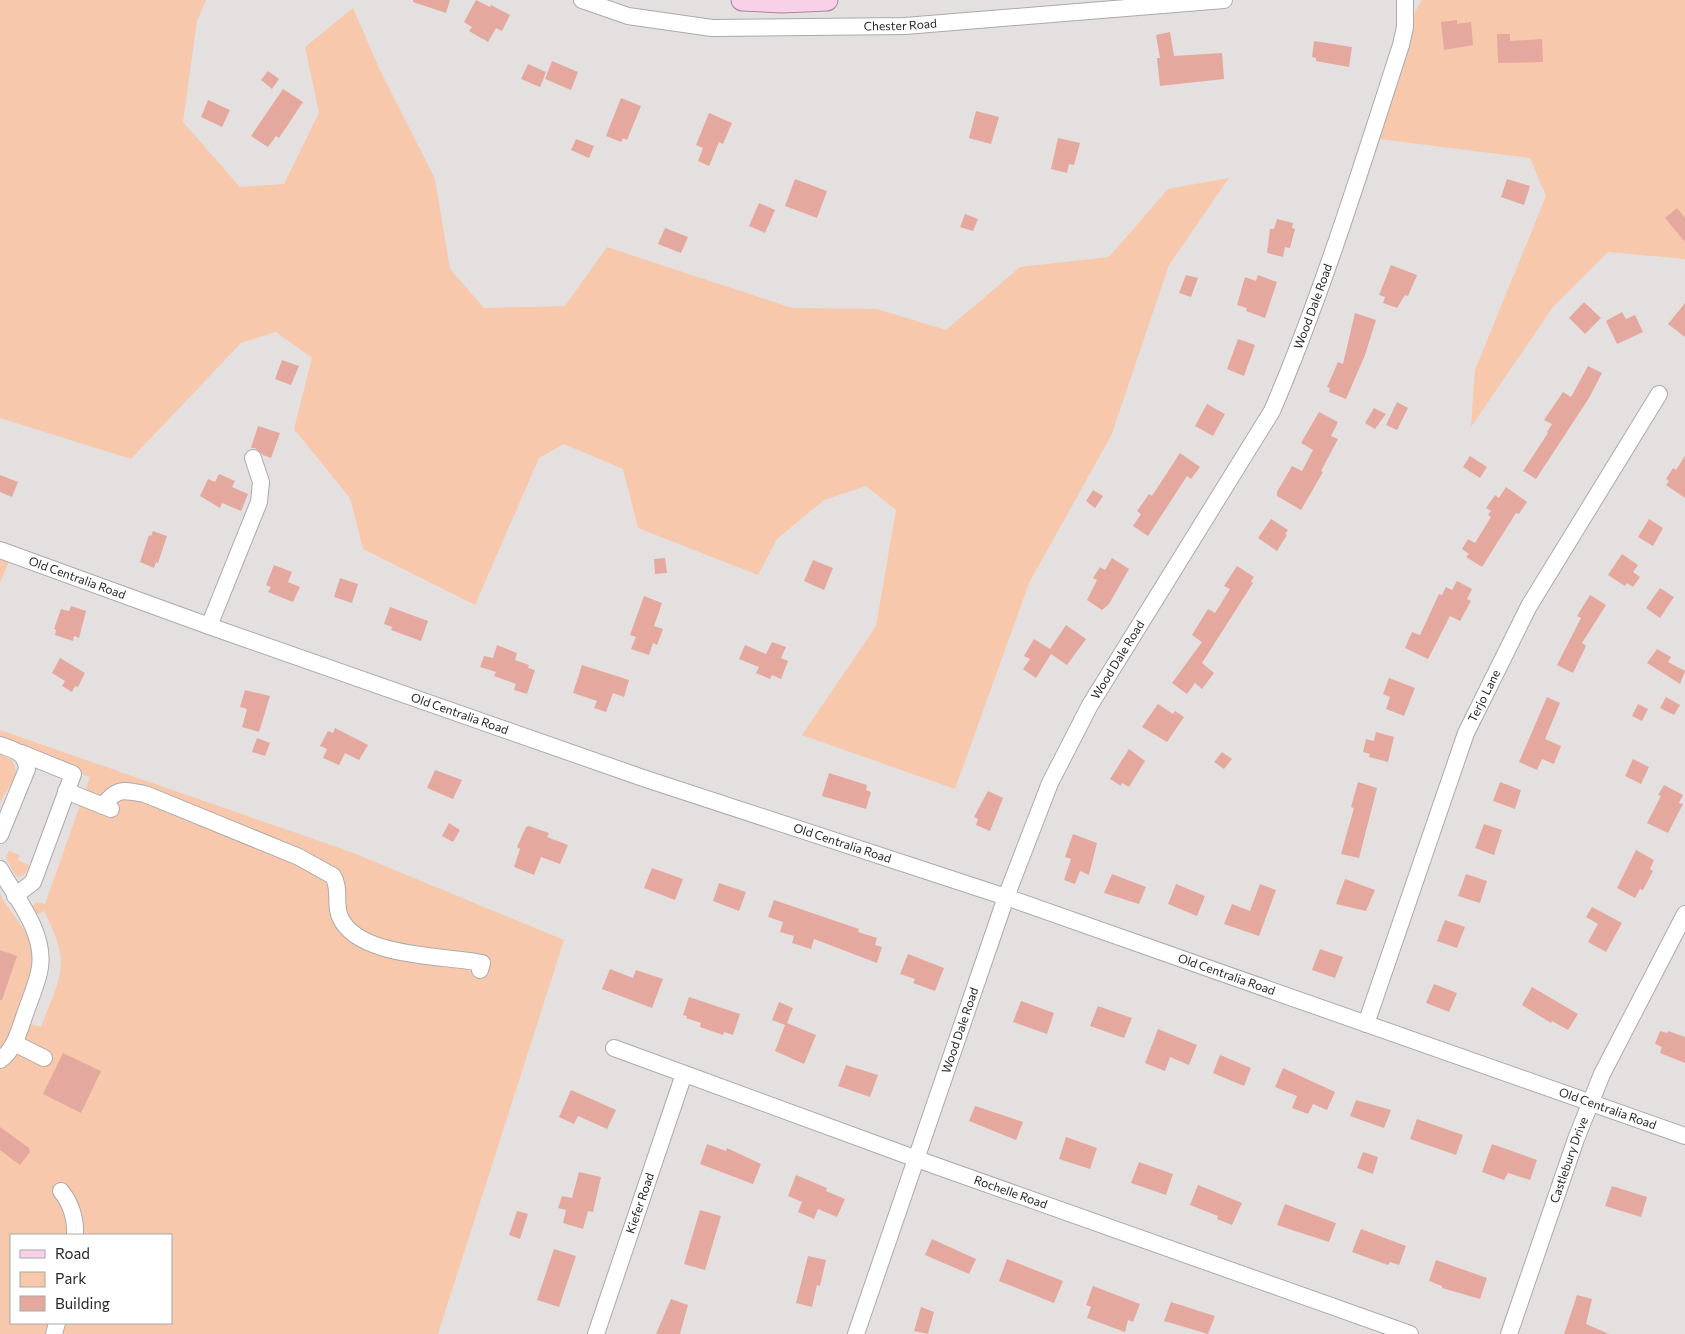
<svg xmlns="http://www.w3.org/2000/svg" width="1685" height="1334" font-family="Commissioner,sans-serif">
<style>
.green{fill:#f7c8ab;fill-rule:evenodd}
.building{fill:#e5a89e}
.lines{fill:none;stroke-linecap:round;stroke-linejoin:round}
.minor-casing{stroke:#ada9aa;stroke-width:18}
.major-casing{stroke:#ac829a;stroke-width:23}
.minor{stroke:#fff;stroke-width:16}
.major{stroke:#f8d1e8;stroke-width:21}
.labels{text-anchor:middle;stroke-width:4;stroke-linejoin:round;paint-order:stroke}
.street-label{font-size:12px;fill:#272626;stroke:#fff}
</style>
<rect width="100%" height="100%" fill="#e4e0e0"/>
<!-- green -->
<g class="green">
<polygon points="0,0 206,0 197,21 183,122 240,187 284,184 319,113 305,47 353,8 379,68 435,179 450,269 484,308 565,306 607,247 792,308 877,309 946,330 1020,267 1109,257 1168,189 1229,178 1169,265 1111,436 1029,583 955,789 802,735 876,626 896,510 866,486 824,500 777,539 758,575 638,528 623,469 564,444 539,458 475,605 363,549 350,498 294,429 312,358 276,332 241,343 131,459 0,418"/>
<polygon points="1422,0 1685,0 1685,259 1608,252 1553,307 1471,427 1475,370 1546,196 1530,158 1379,139 1401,67 1410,45 1415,12"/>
<polygon points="0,557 9,561 0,583"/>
<path d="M0,730L351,852L564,940L438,1334H0V1070L20,1050L30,1024L41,1027C61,973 72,966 44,911L36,915L31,908L36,902L45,904L90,777L79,773V768L0,739ZM11,1235H171V1323H11Z"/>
<path d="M0,754L11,759C24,777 6,787 0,803Z"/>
<polygon points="9,851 20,855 18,860 29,865 24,875 18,877 13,872 6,857"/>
<path d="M0,894C11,916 33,933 35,959L9,1040L0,1052Z"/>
</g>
<!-- building -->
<g class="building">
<polygon points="413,0 450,0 446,13 413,2"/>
<polygon points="476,0 490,7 491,5 510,15 502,31 496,28 488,42 469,31 472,27 464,22"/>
<polygon points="1457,20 1457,24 1471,22 1473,45 1444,50 1441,22"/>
<polygon points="1170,32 1174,56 1222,53 1224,79 1160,86 1157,58 1160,58 1156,35"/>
<polygon points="1497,34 1510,34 1510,41 1542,39 1543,62 1498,63"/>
<polygon points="1314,41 1352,47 1349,67 1316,61 1316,58 1312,57"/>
<polygon points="552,61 578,72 571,90 545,79"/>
<polygon points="528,64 546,72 540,87 521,79"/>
<polygon points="268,71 279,79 272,89 261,80"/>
<polygon points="283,89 303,102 279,138 276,136 268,147 251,136"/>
<polygon points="621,98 641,106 627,140 623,138 621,142 606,136"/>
<polygon points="208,100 230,110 222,127 201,117"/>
<polygon points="976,111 999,117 991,144 969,138"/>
<polygon points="709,113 732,123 723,144 719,142 709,166 698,161 703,148 696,145"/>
<polygon points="1058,138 1080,143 1074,165 1069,164 1067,173 1051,169"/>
<polygon points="576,139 594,146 589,158 571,150"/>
<polygon points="795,179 827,191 817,218 785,206"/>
<polygon points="1507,179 1530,186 1524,205 1501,197"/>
<polygon points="759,203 775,210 765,233 749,226"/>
<polygon points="1677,208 1685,218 1685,242 1665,218"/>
<polygon points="965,214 978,219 973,231 960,227"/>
<polygon points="1277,219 1293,223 1292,228 1295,229 1290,248 1285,247 1283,257 1267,253 1270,229 1274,229"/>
<polygon points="665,228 688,237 681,253 658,244"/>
<polygon points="1391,265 1417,275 1408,296 1405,295 1397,308 1383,303 1385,297 1379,295"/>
<polygon points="1186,275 1198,278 1191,297 1179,293"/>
<polygon points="1258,275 1277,282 1265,318 1246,311 1247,308 1237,305 1245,277 1256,281"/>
<polygon points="1584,302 1601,318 1585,334 1569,318"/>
<polygon points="1685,303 1685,337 1668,324"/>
<polygon points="1622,312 1626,319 1635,315 1643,332 1617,344 1606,321"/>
<polygon points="1355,313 1376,320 1365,355 1346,399 1329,392 1330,388 1327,387 1338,362 1343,364"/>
<polygon points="1238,339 1255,345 1244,376 1227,369"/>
<polygon points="282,360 299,366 291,385 275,379"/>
<polygon points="1588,366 1602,373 1589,398 1536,479 1523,471 1548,433 1547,432 1552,424 1544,420 1563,392 1571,397"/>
<polygon points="1397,402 1408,408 1397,430 1386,425"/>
<polygon points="1207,404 1225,414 1213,436 1195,426"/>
<polygon points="1374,408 1386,414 1375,429 1365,423"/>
<polygon points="1319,412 1338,422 1331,436 1338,439 1321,471 1323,472 1301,510 1277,496 1277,492 1292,466 1302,471 1313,450 1301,443"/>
<polygon points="258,426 280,433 271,458 263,455 255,448 251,448"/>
<polygon points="1180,453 1200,467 1191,479 1187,476 1148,536 1133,526 1141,514 1137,511 1149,494 1152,496"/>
<polygon points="1470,456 1487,467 1480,478 1463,467"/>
<polygon points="1685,456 1685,498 1666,485 1669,481 1666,479 1673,468 1676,470"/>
<polygon points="219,474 235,481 232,487 248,494 241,511 222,503 220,508 200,496 208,479 215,482"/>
<polygon points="0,475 18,482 12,497 0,492"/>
<polygon points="1506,487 1527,502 1519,514 1516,513 1482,567 1466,557 1469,554 1462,549 1468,539 1475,543 1491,517 1488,515 1491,511 1486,508 1495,495 1499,498"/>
<polygon points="1093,490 1103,496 1095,508 1086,501"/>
<polygon points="1271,519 1288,530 1285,534 1287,535 1277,551 1258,538"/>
<polygon points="1649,519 1663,528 1653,546 1638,537"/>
<polygon points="153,531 167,536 158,563 156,562 154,568 140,562 149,535 151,536"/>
<polygon points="1622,554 1638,565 1633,572 1640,577 1633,587 1627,583 1625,586 1608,575"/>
<polygon points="665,558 667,573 655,574 654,559"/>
<polygon points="1112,558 1129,569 1109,604 1102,610 1087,600 1097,580 1093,578 1100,567 1105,570"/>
<polygon points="813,560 833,568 824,590 804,581"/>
<polygon points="274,565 292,572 288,582 300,587 293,602 268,592 271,587 266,585"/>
<polygon points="1237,566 1254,577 1251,581 1253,583 1202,663 1214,673 1202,689 1195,683 1187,694 1172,683 1202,642 1192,635 1208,609 1215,613 1230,589 1224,586"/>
<polygon points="340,578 358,584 352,603 334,597"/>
<polygon points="1457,581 1472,589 1467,599 1471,601 1460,621 1450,616 1428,659 1405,648 1412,632 1420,635 1439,594 1442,595 1446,587 1452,590"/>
<polygon points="1660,588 1674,597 1660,618 1646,608"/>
<polygon points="1590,595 1606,605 1582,643 1586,646 1573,673 1557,665 1581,618 1577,616"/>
<polygon points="644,596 662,603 654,626 663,629 657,645 653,643 649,655 631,649 636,637 630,635"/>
<polygon points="71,606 86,611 79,638 74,636 73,641 55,635 56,630 54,629 61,609 69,611"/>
<polygon points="390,607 428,621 421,641 391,630 392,627 384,624"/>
<polygon points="1066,625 1086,639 1067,665 1051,654 1036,678 1023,669 1030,659 1024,656 1034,639 1050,649"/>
<polygon points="772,642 786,647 781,658 788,661 781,679 772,675 770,679 756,673 759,667 739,659 745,645 766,654"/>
<polygon points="497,645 517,653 515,660 529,665 528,668 535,670 527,694 514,690 516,684 494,676 496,672 480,667 484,656 493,658"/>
<polygon points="1657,649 1671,657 1668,662 1685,671 1680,684 1647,663"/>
<polygon points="60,658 85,673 78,687 75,686 72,692 62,686 65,681 52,673"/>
<polygon points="582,665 629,680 624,697 613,693 606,712 594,708 597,701 573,693"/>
<polygon points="1389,678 1415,688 1404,716 1386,709 1390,697 1383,694"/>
<polygon points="245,690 270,696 259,732 242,727 247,709 240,707"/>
<polygon points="1547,697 1560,703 1545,739 1561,746 1554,764 1542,759 1537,770 1519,762"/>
<polygon points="1666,697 1680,705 1674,715 1660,708"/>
<polygon points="1158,704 1173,714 1175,711 1184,717 1167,742 1142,727"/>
<polygon points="1638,704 1648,709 1642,721 1632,716"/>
<polygon points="335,728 368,745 359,760 345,753 339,765 323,758 327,749 320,746 328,731 333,733"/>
<polygon points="1376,732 1394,737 1388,762 1369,757 1370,754 1363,752 1366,739 1374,741"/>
<polygon points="257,738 270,743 265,756 252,752"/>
<polygon points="1129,749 1145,761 1129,787 1122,783 1121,786 1110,779"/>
<polygon points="1222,752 1232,759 1224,769 1214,762"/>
<polygon points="1633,759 1649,767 1641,784 1625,776"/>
<polygon points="435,770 462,780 453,799 427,788"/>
<polygon points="829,773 867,785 866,790 871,792 866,809 822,796"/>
<polygon points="1358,782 1377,788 1359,858 1341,854 1354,808 1351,807"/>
<polygon points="1500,782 1521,790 1515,809 1493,801"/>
<polygon points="1664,785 1683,795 1679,803 1683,804 1668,833 1647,823 1661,796 1658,795"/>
<polygon points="988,791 1003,798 990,831 976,825 978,819 974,817"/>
<polygon points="449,823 460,830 453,842 442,836"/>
<polygon points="1484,824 1502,830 1494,855 1475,848"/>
<polygon points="529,826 549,833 547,837 568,845 560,864 541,857 534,875 514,867 520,849 517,847 526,827"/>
<polygon points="1073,834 1097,843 1089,875 1080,871 1075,884 1064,880 1071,859 1065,857"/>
<polygon points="1636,850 1654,860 1650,869 1653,871 1643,890 1640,889 1635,898 1617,888"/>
<polygon points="652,868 683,879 675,900 644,888"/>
<polygon points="1112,874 1146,887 1139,904 1104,893"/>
<polygon points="1466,874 1487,881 1480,903 1458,896"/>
<polygon points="1345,879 1375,890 1366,911 1336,904"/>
<polygon points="719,883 746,892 739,911 713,901"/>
<polygon points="1176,884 1205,896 1197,916 1168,904"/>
<polygon points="1260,884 1276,890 1259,936 1224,924 1232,904 1250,911"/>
<polygon points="774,900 859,929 858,932 877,938 875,945 882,947 877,963 814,939 811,949 792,943 794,936 780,932 783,922 768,917"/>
<polygon points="1592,907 1622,923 1606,952 1588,942 1598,924 1586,917"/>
<polygon points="1445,920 1465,927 1457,948 1437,941"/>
<polygon points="1320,949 1343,957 1335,978 1312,970"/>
<polygon points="0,950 17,956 2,1000 0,1000"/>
<polygon points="908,954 944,968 935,991 913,983 915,979 900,974"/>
<polygon points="610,969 633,978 636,970 663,979 652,1008 602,989"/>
<polygon points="1434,984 1457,993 1449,1012 1426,1003"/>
<polygon points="1532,987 1578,1014 1568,1030 1552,1021 1551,1023 1522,1005"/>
<polygon points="689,997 740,1014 733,1035 724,1032 723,1035 700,1027 701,1023 686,1018 687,1016 683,1015"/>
<polygon points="1021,1001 1054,1013 1047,1034 1013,1022"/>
<polygon points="779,1002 793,1008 787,1023 816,1035 804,1064 775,1051 785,1025 772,1020"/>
<polygon points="1098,1006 1132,1018 1124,1038 1090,1026"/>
<polygon points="1158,1029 1197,1045 1189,1065 1170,1057 1165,1071 1145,1063"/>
<polygon points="1660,1031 1667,1033 1668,1031 1685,1037 1685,1063 1660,1053 1662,1047 1655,1044"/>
<polygon points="63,1053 101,1071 81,1113 43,1094"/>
<polygon points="1220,1055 1251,1068 1244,1086 1213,1073"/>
<polygon points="846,1065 878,1075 870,1097 838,1086"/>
<polygon points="1283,1068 1335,1092 1327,1110 1313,1104 1308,1114 1292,1108 1297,1096 1275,1087"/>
<polygon points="571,1090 616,1110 607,1129 578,1116 574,1124 559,1117"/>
<polygon points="1356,1100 1391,1110 1384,1128 1350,1116"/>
<polygon points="975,1106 1023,1122 1016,1140 969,1121"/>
<polygon points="1417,1119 1463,1135 1456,1155 1410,1139"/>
<polygon points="0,1127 29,1148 30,1152 20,1165 0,1150"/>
<polygon points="1066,1137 1097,1148 1090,1169 1059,1159"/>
<polygon points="707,1144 726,1151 727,1148 761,1164 753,1184 700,1164"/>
<polygon points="1492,1144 1537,1160 1530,1180 1508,1173 1504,1180 1482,1172"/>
<polygon points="1363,1152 1378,1157 1373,1174 1357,1168"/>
<polygon points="1139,1162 1173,1174 1166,1195 1131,1183"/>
<polygon points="579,1172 601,1177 593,1212 588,1211 583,1229 563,1223 566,1210 558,1208 562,1196 572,1198"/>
<polygon points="796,1175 827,1188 826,1191 845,1199 837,1217 818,1209 814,1219 798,1212 802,1202 788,1196"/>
<polygon points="1198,1185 1242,1203 1232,1225 1217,1219 1218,1216 1190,1205"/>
<polygon points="1612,1186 1647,1197 1641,1217 1605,1206"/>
<polygon points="1285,1204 1336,1223 1329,1242 1277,1225"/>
<polygon points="700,1210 721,1216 705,1270 684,1264"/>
<polygon points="517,1211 528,1214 520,1239 509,1235"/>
<polygon points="1361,1229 1406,1246 1399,1265 1390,1262 1388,1265 1352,1252"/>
<polygon points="932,1239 976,1259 969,1274 925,1255"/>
<polygon points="554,1249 576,1256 559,1307 537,1300"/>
<polygon points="808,1256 826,1260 820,1286 817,1285 812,1307 796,1303"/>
<polygon points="1007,1259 1063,1281 1054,1303 999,1281"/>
<polygon points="1436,1260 1487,1278 1480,1299 1442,1288 1442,1286 1429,1281"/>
<polygon points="1093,1286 1140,1304 1133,1322 1128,1320 1125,1332 1087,1318 1091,1307 1086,1305"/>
<polygon points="1577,1295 1592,1299 1586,1324 1609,1334 1564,1334"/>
<polygon points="671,1299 688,1305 680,1334 656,1334"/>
<polygon points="1171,1302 1215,1316 1208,1334 1164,1321"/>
<polygon points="921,1307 934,1312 928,1334 914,1331"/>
</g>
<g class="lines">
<defs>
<g id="minor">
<path id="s1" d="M582,0L628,16L712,28L905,26L1224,0"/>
<path id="s2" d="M0,550L209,626L643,778L1006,897L1685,1136"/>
<polyline points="209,626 259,502 261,482 253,458"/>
<path d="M0,745C14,750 26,752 27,769L0,835"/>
<polyline points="66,791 111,809"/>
<path d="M103,806C117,787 123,790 145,794L299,857L333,876C341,889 334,904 340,917C358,958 443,955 482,963L480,970"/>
<path d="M0,869C16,898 45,932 40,967C38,982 30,999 25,1014C19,1031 15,1049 0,1060"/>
<polyline points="15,896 33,882 73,774 21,753"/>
<path id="s3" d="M1366,1024L1466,733L1529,606L1659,394"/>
<polyline points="14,1043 44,1058"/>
<path id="s4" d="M614,1048L914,1158L1410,1334"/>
<path d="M61,1191C71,1203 76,1220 75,1235"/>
<polyline points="54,1334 57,1323"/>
<path id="s5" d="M596,1334L684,1074"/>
<path id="s6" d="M856,1334L1006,897L1050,783L1090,705L1272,411C1323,292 1361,168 1401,45L1405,27V0"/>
<path id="s7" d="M1509,1334L1576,1139L1602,1074L1685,914"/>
</g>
<polyline id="major" points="742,0 782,2 827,0"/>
</defs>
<!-- minor casing -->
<use href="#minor" class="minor-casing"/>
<!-- major casing -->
<use href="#major" class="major-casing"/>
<!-- minor -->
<use href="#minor" class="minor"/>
<!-- major -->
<use href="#major" class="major"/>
</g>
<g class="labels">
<!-- street labels -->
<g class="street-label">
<text dy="4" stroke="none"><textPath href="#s1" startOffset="322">Chester Road</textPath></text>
<text dy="4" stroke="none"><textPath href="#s6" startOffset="1130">Wood Dale Road</textPath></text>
<text dy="4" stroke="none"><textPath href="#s2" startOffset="82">Old Centralia Road</textPath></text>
<text dy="4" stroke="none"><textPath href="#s6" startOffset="725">Wood Dale Road</textPath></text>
<text dy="4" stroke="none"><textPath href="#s3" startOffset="349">Terjo Lane</textPath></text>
<text dy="4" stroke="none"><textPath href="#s2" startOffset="488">Old Centralia Road</textPath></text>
<text dy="4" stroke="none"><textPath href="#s2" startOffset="892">Old Centralia Road</textPath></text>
<text dy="4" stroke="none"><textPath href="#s2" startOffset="1298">Old Centralia Road</textPath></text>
<text dy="4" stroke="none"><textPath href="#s6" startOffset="321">Wood Dale Road</textPath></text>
<text dy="4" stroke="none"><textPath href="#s2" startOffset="1702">Old Centralia Road</textPath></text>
<text dy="4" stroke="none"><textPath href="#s7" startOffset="184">Castlebury Drive</textPath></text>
<text dy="4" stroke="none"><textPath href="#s4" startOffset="422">Rochelle Road</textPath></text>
<text dy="4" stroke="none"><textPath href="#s5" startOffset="138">Kiefer Road</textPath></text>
</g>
</g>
<!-- legend -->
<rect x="10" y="1234" width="162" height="90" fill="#ffffff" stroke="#a9a8a8"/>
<rect x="20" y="1250" width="25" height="8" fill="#f8d1e8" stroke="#a9a8a8"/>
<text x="55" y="1259" font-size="15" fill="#272626">Road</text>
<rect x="20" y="1272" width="25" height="15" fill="#f7c8ab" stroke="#a9a8a8"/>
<text x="55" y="1284" font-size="15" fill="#272626">Park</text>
<rect x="20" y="1296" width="25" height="15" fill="#e5a89e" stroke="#a9a8a8"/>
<text x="55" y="1309" font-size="15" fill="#272626">Building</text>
</svg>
